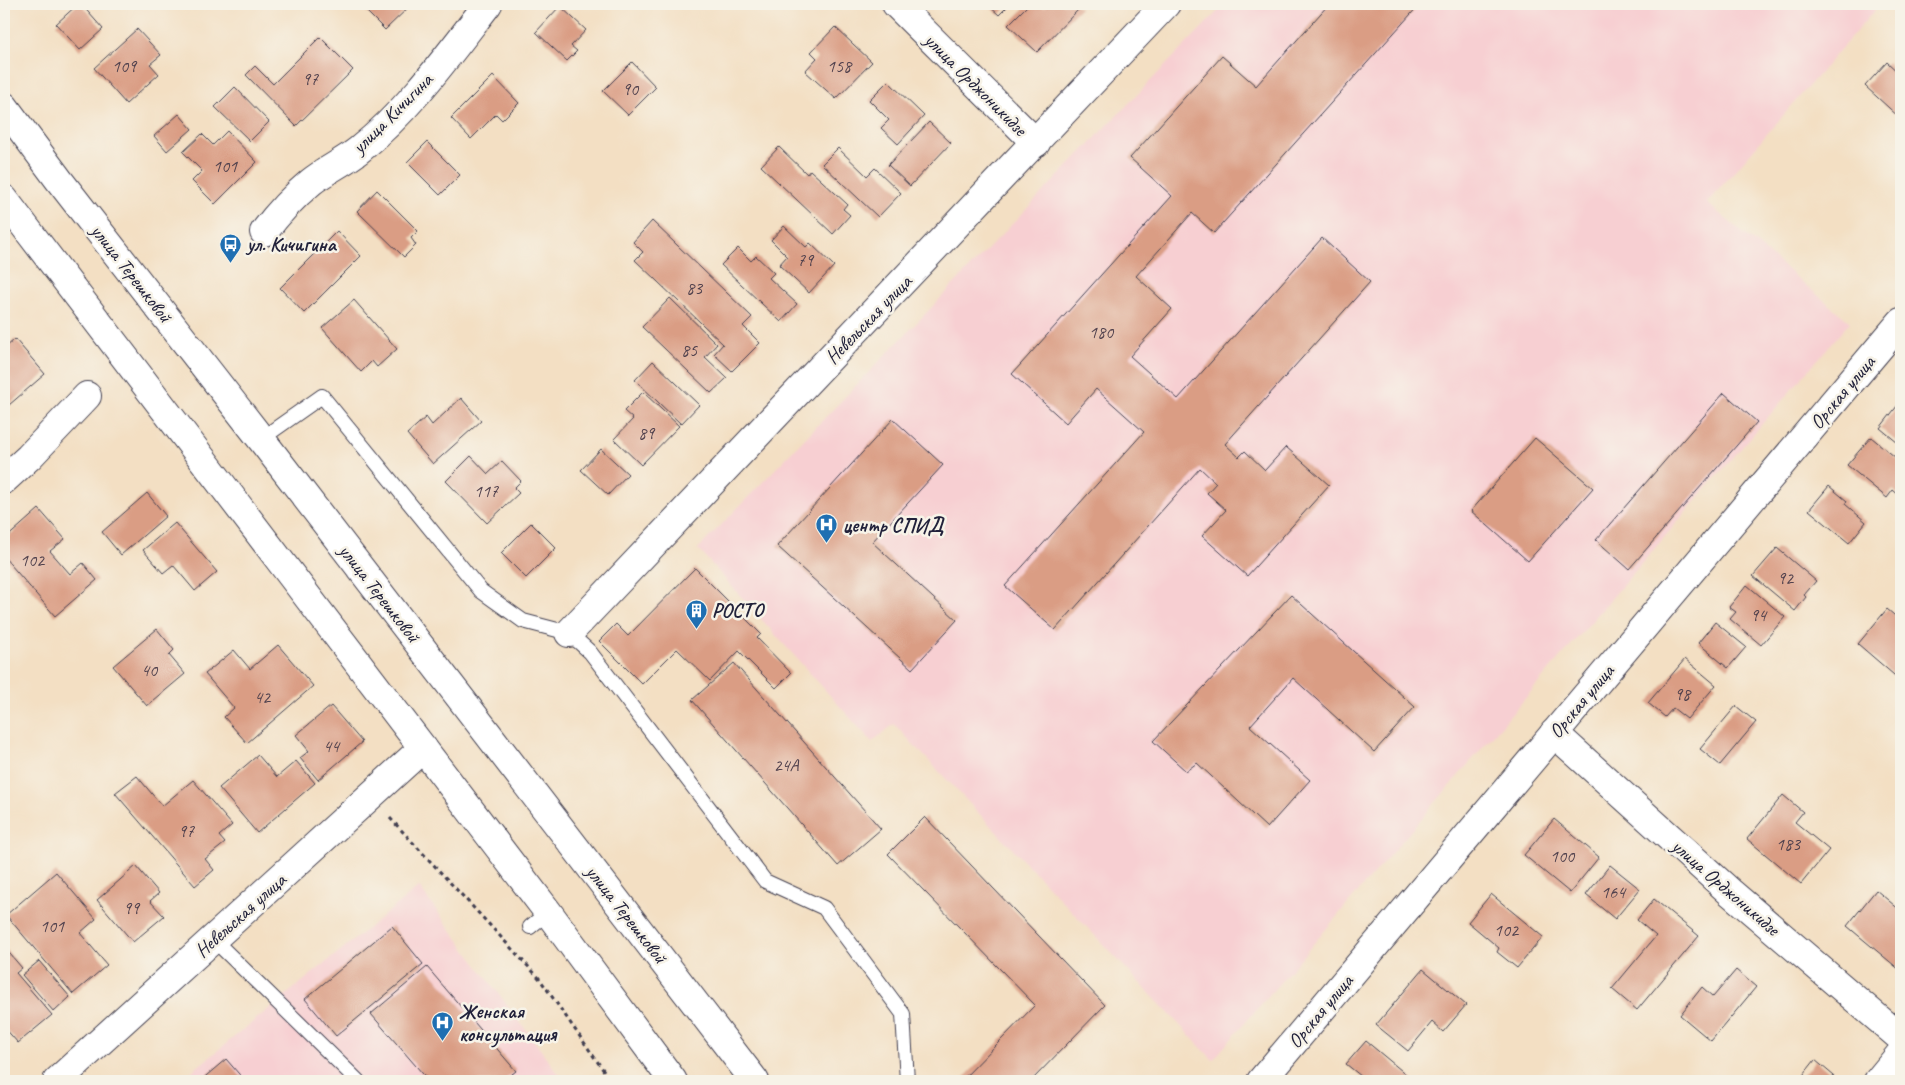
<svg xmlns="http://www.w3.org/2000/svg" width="1905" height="1085" font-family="Caveat,sans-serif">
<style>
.built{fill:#f7cfd2}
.building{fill:#da9d84}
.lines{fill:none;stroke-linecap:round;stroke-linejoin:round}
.lane-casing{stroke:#413e4f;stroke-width:16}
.street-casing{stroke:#413e4f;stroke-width:30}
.secondary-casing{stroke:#413e4f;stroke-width:30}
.primary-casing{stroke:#413e4f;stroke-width:30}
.path{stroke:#413e4f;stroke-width:3;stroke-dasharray:4 4;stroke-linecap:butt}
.lane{stroke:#fff;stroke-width:14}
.street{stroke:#fff;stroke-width:28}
.secondary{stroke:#fff;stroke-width:28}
.primary{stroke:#fff;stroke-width:28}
.labels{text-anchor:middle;stroke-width:5;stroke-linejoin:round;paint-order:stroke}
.number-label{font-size:18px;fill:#50414d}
.street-label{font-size:20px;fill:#22223b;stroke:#f7f3e8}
.poi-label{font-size:20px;font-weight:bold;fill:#22223b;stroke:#f7f3e8;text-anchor:start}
</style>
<rect width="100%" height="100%" fill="#f7f3e8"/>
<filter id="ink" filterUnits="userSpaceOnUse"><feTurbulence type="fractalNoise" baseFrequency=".02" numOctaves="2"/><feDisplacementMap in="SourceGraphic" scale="10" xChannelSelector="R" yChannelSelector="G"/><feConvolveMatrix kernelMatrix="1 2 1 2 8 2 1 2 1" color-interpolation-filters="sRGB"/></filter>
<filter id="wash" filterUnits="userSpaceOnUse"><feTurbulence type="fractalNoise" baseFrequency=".0096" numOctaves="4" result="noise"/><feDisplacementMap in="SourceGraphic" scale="20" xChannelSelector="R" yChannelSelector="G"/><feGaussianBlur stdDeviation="1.12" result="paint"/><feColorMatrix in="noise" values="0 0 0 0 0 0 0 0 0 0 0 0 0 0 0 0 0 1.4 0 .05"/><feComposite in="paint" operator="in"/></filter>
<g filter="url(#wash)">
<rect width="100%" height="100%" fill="#f3dfc3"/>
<!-- built -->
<g class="built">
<polygon points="1225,4 1880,4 1707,203 1850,322 1213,1060 894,724 872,742 698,549"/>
<polygon points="419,887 564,1081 180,1081"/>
</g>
<g id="blocks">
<!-- building -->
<g class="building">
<polygon points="78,4 81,4 103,29 80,50 56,24"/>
<polygon points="359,4 412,4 385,30"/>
<polygon points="987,4 1010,4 999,15"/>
<polygon points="1029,4 1040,4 1044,8 1047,4 1075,4 1080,8 1037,52 1008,25"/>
<polygon points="1329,4 1420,4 1214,233 1192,213 1136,276 1172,309 1130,356 1178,399 1322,238 1370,282 1225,444 1239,457 1245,451 1265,470 1286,447 1329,485 1247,576 1202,536 1226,510 1207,493 1216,483 1200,468 1055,630 1005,586 1144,432 1096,389 1066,423 1012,374 1172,196 1130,158 1222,56 1256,86"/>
<polygon points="1891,4 1901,4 1901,12"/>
<polygon points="560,6 586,30 571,46 577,51 567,61 536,32"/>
<polygon points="835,27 872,62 836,99 805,71 817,58 811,52"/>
<polygon points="137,29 161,55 150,64 159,74 126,104 94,68"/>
<polygon points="320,37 353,70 296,126 246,75 255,66 273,84"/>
<polygon points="632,62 656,87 628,115 603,91"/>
<polygon points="1887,62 1901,75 1901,119 1865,86"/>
<polygon points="493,76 519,103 502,120 496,114 471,139 451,118"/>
<polygon points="888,81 924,116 898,144 881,128 889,120 869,100"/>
<polygon points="235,87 269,122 250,141 215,107"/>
<polygon points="179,114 192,129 167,151 154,136"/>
<polygon points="929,122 951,143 910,186 888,165"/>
<polygon points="227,131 257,162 215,204 192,181 202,171 183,152 202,134 213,145"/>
<polygon points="427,142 460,175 440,195 407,162"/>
<polygon points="779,147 807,174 810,170 847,204 843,209 850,215 833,234 761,166"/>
<polygon points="838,148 867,176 875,168 901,193 878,217 822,164"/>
<polygon points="377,190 418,231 411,238 416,245 404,257 357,211"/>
<polygon points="652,221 752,317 743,326 760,343 732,371 714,354 723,344 635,260 643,252 633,242"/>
<polygon points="784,226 806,247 810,243 834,266 809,293 779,265 787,256 771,240"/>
<polygon points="337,231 361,256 304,313 280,288"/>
<polygon points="738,248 751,261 756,256 774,273 769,278 797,304 781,322 721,265"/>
<polygon points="670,298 717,344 705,357 727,378 711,393 642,327"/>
<polygon points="354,300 397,349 377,367 372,361 361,372 322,328"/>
<polygon points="15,339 45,374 9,405 4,399 4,349"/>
<polygon points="653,361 699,405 681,424 635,380"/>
<polygon points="643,392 679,426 641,465 614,439 633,419 624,411"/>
<polygon points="1724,393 1757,422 1629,569 1596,540"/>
<polygon points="461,398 481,421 433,464 407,434 426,417 432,425"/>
<polygon points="1901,401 1901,439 1898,443 1880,428"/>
<polygon points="893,419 943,465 872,542 957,620 912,669 777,546"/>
<polygon points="1871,437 1901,462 1901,497 1893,490 1887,498 1847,465"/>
<polygon points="1535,438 1593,488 1528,561 1471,511"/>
<polygon points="601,449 628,474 608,495 581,470"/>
<polygon points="471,456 488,474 502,461 521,481 514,488 519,493 487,523 446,481"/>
<polygon points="1829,486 1847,501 1845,504 1866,522 1849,543 1809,510"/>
<polygon points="147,493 166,516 121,555 102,532"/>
<polygon points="39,509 65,539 50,551 70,574 83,563 97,580 55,616 4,557 4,540"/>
<polygon points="175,523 217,572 195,591 173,565 163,573 143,550"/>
<polygon points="531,523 556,548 526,578 501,553"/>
<polygon points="1777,548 1816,581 1804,595 1806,597 1795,611 1753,576"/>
<polygon points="695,568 761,634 757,638 791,673 776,688 739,651 710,681 677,649 642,684 599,641 616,624 628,636"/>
<polygon points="1747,585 1785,617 1761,645 1730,619 1736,612 1729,607"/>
<polygon points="1291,595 1415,707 1374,752 1293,678 1250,726 1310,780 1267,828 1197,763 1186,771 1153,741"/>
<polygon points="1887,609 1901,621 1901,681 1858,644"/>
<polygon points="1715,622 1746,647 1728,668 1698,643"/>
<polygon points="157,629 174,650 169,655 185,674 147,706 113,666"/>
<polygon points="278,645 313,686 247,743 224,717 234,708 205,674 234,650 250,669"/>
<polygon points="1685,659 1716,685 1687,719 1673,708 1665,717 1648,703"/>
<polygon points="734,663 881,829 838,866 692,700"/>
<polygon points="331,706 362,742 318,780 300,758 309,751 296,735"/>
<polygon points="1736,706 1756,722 1720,765 1700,749"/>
<polygon points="258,755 277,777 296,761 315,783 257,833 219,788"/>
<polygon points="137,776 162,806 193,780 232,825 219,836 225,843 205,859 214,870 195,886 115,793"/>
<polygon points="1783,795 1803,812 1795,822 1829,850 1801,884 1747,839"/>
<polygon points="925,817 1105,1005 1031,1081 961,1081 1035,1005 888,854"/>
<polygon points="1554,819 1599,857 1570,893 1524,855"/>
<polygon points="1610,865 1640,889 1615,919 1586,895"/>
<polygon points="136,866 159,893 150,901 164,916 133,942 97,900"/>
<polygon points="56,872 96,919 80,933 107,965 73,994 6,915"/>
<polygon points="1876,890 1901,911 1901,971 1847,926"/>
<polygon points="1491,894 1543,937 1517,968 1497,952 1499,948 1468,922"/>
<polygon points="1654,899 1699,936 1637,1010 1612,989 1656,936 1637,920"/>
<polygon points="392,926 423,964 336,1036 305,999"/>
<polygon points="4,947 22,968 16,973 52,1015 18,1043 4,1027"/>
<polygon points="39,961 70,997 54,1012 22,975"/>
<polygon points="427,967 516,1071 503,1081 429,1081 371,1014"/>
<polygon points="1423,969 1466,1005 1443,1032 1432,1022 1408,1051 1376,1025"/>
<polygon points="1736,970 1756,987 1711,1041 1680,1015 1702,987 1713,997"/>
<polygon points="1366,1041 1414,1081 1367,1081 1346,1064"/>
<polygon points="226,1059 245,1081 200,1081"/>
<polygon points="1815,1060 1834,1076 1830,1081 1803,1081 1800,1079"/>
</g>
</g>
</g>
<g filter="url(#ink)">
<use href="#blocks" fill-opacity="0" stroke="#413e4f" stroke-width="1"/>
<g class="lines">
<defs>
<g id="lane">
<polyline points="261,439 322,396 481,591 523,621 569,633 590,652 765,881 824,908 903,1014 907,1081"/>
<polyline points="530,927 548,912"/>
<polyline points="213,939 358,1081"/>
</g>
<g id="street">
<polyline points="896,4 1036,143"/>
<path d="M264,232C278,213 293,197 311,182C326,170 344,162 359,150C409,110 449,54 488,4"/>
<polyline points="4,480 29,457 87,396"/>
<polyline points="569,633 1166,4"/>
<polyline points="1554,733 1730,892 1901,1038"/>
<polyline points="57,1081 423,748"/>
<polyline points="1878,1081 1901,1053"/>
</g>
<polyline id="secondary" points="1261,1081 1901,322"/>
<g id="primary">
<polyline points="4,106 59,180 261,439 755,1081"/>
<polyline points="4,199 548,912 673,1081"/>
</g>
</defs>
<!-- lane casing -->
<use href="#lane" class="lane-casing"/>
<!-- street casing -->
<use href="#street" class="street-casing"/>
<!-- secondary casing -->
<use href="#secondary" class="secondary-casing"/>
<!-- primary casing -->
<use href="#primary" class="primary-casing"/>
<!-- path -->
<polyline class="path" points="390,818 539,978 611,1081"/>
<!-- lane -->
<use href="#lane" class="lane"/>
<!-- street -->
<use href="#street" class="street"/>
<!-- secondary -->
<use href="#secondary" class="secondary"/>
<!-- primary -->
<use href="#primary" class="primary"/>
</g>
</g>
<!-- icons -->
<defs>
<symbol id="bus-pin" viewBox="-11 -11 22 30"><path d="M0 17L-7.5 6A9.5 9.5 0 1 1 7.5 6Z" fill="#1f6fb2" stroke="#f7f3e8"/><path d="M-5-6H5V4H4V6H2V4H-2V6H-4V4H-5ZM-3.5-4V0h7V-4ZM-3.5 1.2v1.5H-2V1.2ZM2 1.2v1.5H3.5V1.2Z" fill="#fff"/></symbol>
<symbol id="hospital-pin" viewBox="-11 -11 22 30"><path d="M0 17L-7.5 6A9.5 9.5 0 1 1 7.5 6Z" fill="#1f6fb2" stroke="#f7f3e8"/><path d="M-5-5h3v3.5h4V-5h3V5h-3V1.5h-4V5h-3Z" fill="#fff"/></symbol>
<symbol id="building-pin" viewBox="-11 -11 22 30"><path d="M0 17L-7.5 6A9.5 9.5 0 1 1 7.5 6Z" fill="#1f6fb2" stroke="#f7f3e8"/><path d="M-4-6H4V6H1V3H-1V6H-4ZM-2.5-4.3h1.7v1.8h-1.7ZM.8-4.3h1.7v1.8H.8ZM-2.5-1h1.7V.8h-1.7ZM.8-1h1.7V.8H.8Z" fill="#fff"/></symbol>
</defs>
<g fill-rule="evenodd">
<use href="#bus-pin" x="218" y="232" width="25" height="34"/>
<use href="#hospital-pin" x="814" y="512" width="25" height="34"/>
<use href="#building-pin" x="684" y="598" width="25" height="34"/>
<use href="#hospital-pin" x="430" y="1010" width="25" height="34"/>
</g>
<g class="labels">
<!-- number labels -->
<g class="number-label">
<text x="124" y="72">109</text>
<text x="839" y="72">158</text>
<text x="310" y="85">97</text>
<text x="630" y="95">90</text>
<text x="225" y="172">101</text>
<text x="805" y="266">79</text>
<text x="694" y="294">83</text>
<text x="1101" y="338">180</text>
<text x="689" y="356">85</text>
<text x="646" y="439">89</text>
<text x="486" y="497">117</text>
<text x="32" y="566">102</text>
<text x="1785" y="584">92</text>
<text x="1758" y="621">94</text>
<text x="149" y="676">40</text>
<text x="1682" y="700">98</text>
<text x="262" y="703">42</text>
<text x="331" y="752">44</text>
<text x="786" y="771">24А</text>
<text x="186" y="837">97</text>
<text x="1788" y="850">183</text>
<text x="1562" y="862">100</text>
<text x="1613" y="898">164</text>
<text x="131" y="914">99</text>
<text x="52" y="932">101</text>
<text x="1506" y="936">102</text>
</g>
<!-- street labels -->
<g class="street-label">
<text transform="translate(976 84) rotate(45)" y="7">улица Орджоникидзе</text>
<text transform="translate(392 113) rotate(-45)" y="7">улица Кичигина</text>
<text transform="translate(132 273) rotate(52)" y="7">улица Терешковой</text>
<text transform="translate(868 319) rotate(-46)" y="7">Невельская улица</text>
<text transform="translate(1842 392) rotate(-50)" y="7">Орская улица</text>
<text transform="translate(380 593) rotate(52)" y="7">улица Терешковой</text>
<text transform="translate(1581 701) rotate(-50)" y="7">Орская улица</text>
<text transform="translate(1726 887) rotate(41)" y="7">улица Орджоникидзе</text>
<text transform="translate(627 914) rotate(52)" y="7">улица Терешковой</text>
<text transform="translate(240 915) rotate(-42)" y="7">Невельская улица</text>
<text transform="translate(1320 1011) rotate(-50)" y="7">Орская улица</text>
</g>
<!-- poi labels -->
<g class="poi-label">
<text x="247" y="251">ул. Кичигина</text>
<text x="843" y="532">центр СПИД</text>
<text x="712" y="617">РОСТО</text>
<text x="459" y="1018">Женская<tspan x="459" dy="23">консультация</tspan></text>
</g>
</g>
<!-- margin -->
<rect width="1905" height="1085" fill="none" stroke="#f7f3e8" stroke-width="20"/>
</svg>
